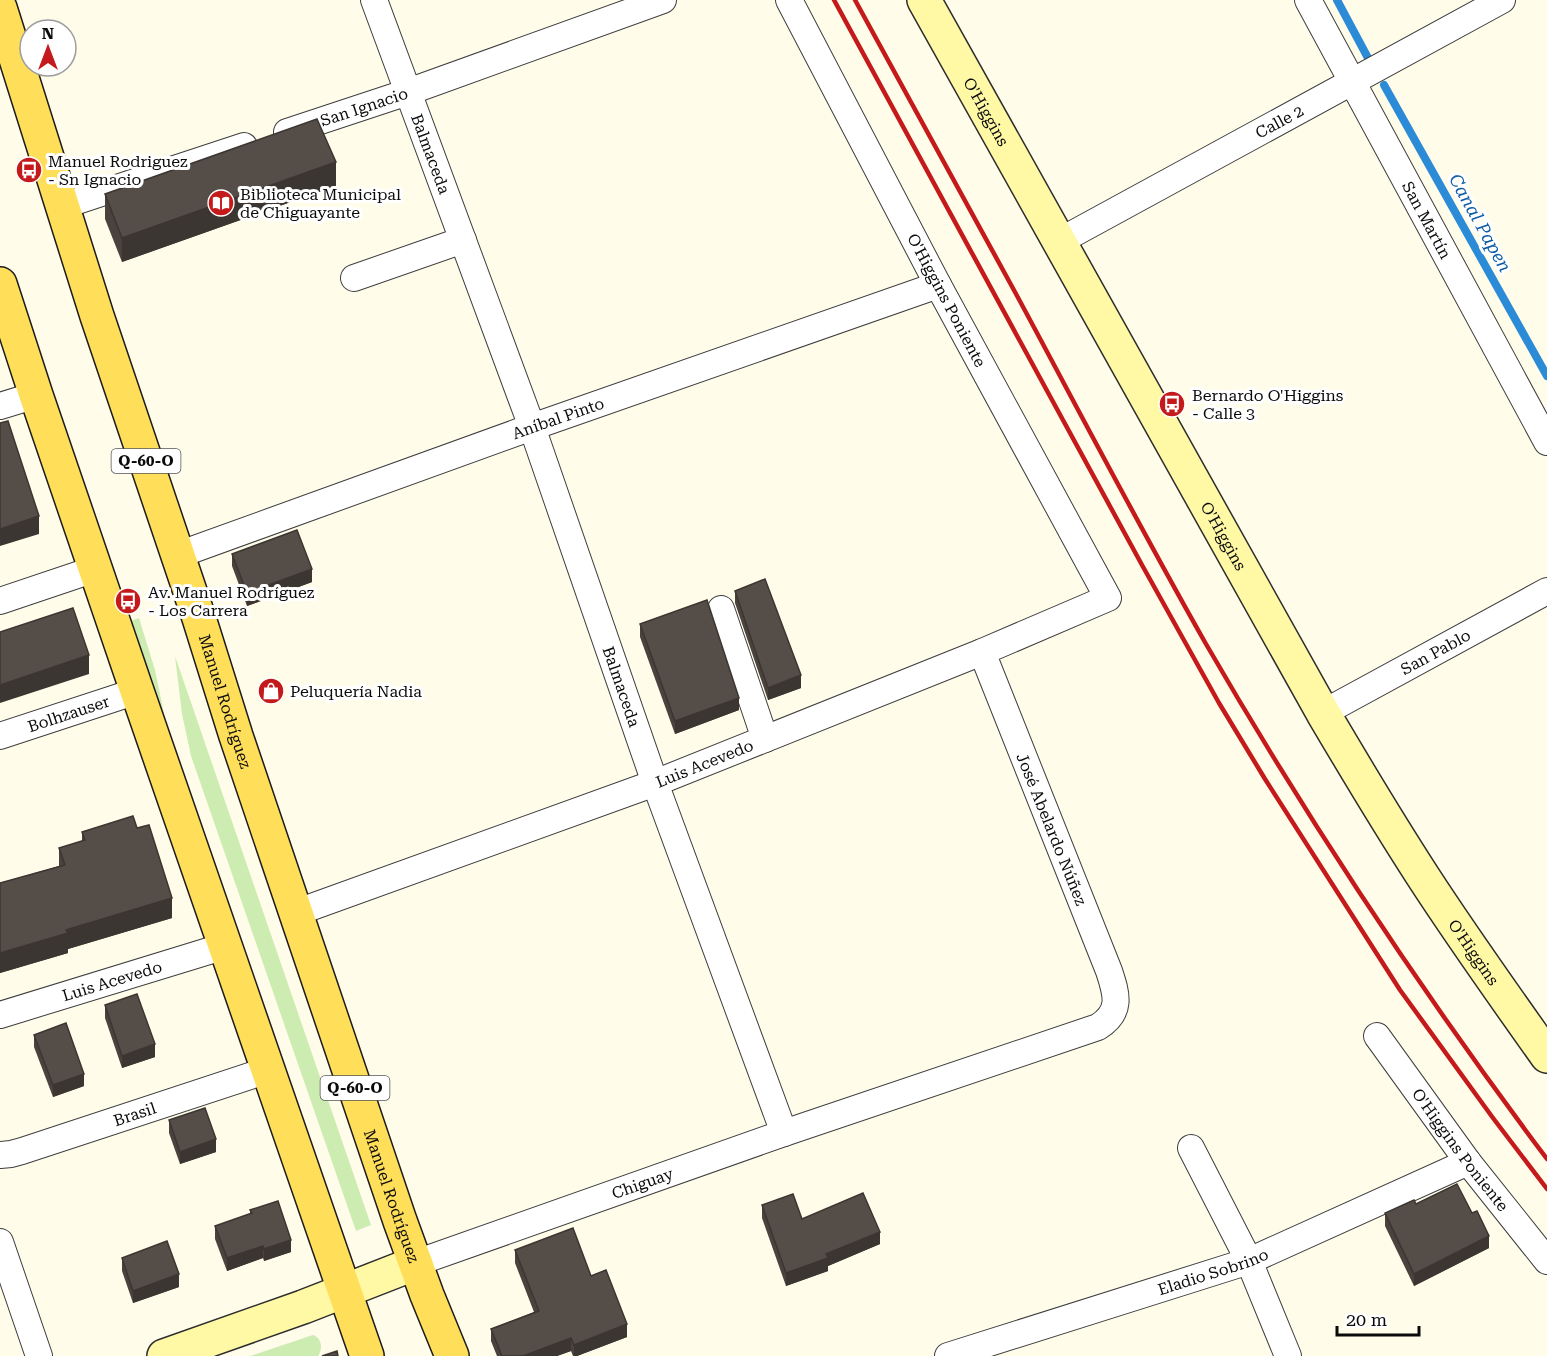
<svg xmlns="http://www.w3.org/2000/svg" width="1547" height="1356" font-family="'Roboto Serif',serif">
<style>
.green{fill:#cdecb1}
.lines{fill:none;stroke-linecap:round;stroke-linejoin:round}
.stream{stroke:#2c8bd7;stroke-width:8}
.street-casing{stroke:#3e3e3e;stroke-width:28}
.secondary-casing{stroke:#2d2d2d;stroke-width:36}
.primary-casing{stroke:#1c1c1c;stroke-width:36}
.street{stroke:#fff;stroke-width:26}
.secondary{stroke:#fff9a5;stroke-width:33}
.primary{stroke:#ffde5a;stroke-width:33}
.rail{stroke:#c41a1b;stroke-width:4.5}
.wall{fill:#49423d}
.shaded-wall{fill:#3c3632}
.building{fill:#554d47;stroke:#3c3632;stroke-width:1.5}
.labels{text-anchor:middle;stroke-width:6;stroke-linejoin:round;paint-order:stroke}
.shield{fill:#fff;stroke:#545454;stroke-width:1.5}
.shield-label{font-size:15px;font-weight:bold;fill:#0b0b0b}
.street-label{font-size:16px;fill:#0b0b0b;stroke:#fff}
.poi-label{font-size:16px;fill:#0b0b0b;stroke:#fff;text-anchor:start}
.water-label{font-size:18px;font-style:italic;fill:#0d5ca5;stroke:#fff}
</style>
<rect width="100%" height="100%" fill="#fffcea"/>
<!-- green -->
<g class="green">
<polygon points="139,618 155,670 167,728 128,622"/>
<polygon points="175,656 371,1225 356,1231 191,756 182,714"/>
<path d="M313,1335C322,1338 323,1349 318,1356H250Z"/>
</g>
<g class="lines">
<!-- stream -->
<g class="stream">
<polyline points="1337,0 1368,58"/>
<polyline points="1384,85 1547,376"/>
</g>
<defs>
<g id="street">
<path id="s1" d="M374,0L532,427L655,783L784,1133"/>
<path id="s2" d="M1308,0L1547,442"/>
<path id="s3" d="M287,132L408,92L663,0"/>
<polyline points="62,206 244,146"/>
<path id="s4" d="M1058,242L1502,0"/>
<polyline points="354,278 463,240"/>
<polyline points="0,406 36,395"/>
<path id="s5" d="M178,555L532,427L938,285"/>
<polyline points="0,601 95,569"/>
<polyline points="721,609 765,739"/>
<path id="s6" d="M1323,713L1547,591"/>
<path id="s7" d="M0,736L137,691"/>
<path id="s8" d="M295,913L655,783L982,652L1108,598L938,285L789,0"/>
<path id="s9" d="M0,1015L225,946"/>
<path id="s10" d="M1377,1036L1468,1162L1547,1261"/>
<polyline points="1191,1148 1249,1261 1288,1356"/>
<path id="s11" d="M0,1155L11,1154L22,1151L268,1070"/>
<polyline points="0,1242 39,1356"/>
<path id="s12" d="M416,1263L784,1133L1098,1027C1122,1012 1117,995 1109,971L982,652"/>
<path id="s13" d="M948,1356L1249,1261L1468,1162"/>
</g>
<g id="secondary">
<path id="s14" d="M924,0L1323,713C1356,769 1389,824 1424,878C1463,938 1505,997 1547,1056"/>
<polyline points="164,1356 303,1307 416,1263"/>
</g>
<g id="primary">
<path id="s15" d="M0,8L97,316L199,618L236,736L400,1221L427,1295L452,1356"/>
<polyline points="0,284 36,395 137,691 367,1356"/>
</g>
</defs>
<!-- street casing -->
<use href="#street" class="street-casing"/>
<!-- secondary casing -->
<use href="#secondary" class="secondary-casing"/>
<!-- primary casing -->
<use href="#primary" class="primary-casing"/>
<!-- street -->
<use href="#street" class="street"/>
<!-- secondary -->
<use href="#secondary" class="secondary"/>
<!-- primary -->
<use href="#primary" class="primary"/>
<!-- rail -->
<g class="rail">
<polyline points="834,0 1142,565 1219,703 1265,779 1400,990 1493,1118 1547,1189"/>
<path d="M855,0C908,97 962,194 1015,292C1078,409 1140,528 1206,644C1309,822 1423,994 1547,1159"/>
</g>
</g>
<!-- wall -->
<g class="wall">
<polygon points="336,186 122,262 105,219 105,194"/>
<polygon points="232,554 312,582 247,606 232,566"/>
<polygon points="735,591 801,688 768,700 735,603"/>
<polygon points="640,624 739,710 675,734 640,637"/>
<polygon points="137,828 172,918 68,949 68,953 0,973 0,883 59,866 59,848 82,841 82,832"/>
<polygon points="105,1005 155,1057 122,1068 105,1018"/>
<polygon points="34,1035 84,1086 53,1097 34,1047"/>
<polygon points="169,1120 216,1152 180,1164 169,1133"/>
<polygon points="1416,1204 1472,1213 1489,1248 1414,1286 1385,1226 1385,1213"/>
<polygon points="762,1205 802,1219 880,1244 828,1266 828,1271 786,1286 762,1218"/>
<polygon points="250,1210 291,1252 264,1261 263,1258 227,1271 215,1239 215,1226 250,1214"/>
<polygon points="515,1250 591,1276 627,1337 577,1356 573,1356 571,1351 557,1356 497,1356 491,1341 491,1329 534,1312 515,1263"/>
<polygon points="122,1258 179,1287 133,1303 122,1271"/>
</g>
<!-- shaded-wall -->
<g class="shaded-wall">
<polygon points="336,162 336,186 122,262 122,238"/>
<polygon points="39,516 39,534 0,546 0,529"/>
<polygon points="312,569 312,582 247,606 247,593"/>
<polygon points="89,655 89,674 0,703 0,685"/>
<polygon points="801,675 801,688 768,700 768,688"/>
<polygon points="739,698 739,710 675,734 675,721"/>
<polygon points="172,898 172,918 68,949 68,953 0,973 0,953 66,930"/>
<polygon points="155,1044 155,1057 122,1068 122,1056"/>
<polygon points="84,1074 84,1086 53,1097 53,1085"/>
<polygon points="216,1139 216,1152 180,1164 180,1152"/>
<polygon points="880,1232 880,1244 828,1266 828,1271 786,1286 786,1273 826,1254"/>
<polygon points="1489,1236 1489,1248 1414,1286 1414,1274"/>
<polygon points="291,1240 291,1252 264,1261 264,1249"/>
<polygon points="263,1246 263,1258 227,1271 227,1258"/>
<polygon points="179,1274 179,1287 133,1303 133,1291"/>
<polygon points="627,1324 627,1337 577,1356 574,1356 574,1345"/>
<polygon points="571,1338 571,1351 557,1356 523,1356"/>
</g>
<!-- building -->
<g class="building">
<polygon points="317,119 336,162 122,238 105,194"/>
<polygon points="8,421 39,516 0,529 0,423"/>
<polygon points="297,530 312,569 247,593 232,554"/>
<polygon points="765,579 801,675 768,688 735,591"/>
<polygon points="707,600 739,698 675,721 640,624"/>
<polygon points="73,608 89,655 0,685 0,632"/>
<polygon points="133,816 137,828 149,825 172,898 66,930 68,933 0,953 0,883 65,865 59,848 85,840 82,832"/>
<polygon points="137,994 155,1044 122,1056 105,1005"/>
<polygon points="66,1023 84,1074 53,1085 34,1035"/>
<polygon points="205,1108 216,1139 180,1152 169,1120"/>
<polygon points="1457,1184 1472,1213 1477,1211 1489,1236 1414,1274 1385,1213 1414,1200 1416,1204"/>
<polygon points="863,1193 880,1232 826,1254 828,1258 786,1273 762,1205 793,1194 802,1219"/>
<polygon points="278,1201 291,1240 264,1249 263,1246 227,1258 215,1226 252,1213 250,1210"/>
<polygon points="573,1228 591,1276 606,1270 627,1324 574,1345 571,1338 523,1356 502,1356 491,1329 539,1311 515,1250"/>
<polygon points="167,1241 179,1274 133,1291 122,1258"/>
<polygon points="337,1351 338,1356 322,1356"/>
</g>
<!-- icons -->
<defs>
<symbol id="bus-disc" viewBox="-11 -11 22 22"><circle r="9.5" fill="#c41a1b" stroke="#fff"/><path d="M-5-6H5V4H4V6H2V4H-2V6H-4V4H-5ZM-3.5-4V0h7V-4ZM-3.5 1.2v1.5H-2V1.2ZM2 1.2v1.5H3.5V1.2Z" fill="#fff"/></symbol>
<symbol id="library-disc" viewBox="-11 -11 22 22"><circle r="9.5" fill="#c41a1b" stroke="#fff"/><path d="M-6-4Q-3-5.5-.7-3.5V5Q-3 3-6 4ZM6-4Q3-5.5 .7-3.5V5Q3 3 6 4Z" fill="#fff"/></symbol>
<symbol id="shop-disc" viewBox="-11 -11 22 22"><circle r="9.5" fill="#c41a1b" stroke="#fff"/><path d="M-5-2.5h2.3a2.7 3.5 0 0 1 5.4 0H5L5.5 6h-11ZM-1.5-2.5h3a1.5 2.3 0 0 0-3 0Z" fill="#fff"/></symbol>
</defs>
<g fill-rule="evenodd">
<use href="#bus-disc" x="14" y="155" width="30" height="30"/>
<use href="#library-disc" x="206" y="188" width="30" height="30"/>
<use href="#bus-disc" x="1157" y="389" width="30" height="30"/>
<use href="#bus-disc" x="113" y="586" width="30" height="30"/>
<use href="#shop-disc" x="256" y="676" width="30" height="30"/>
</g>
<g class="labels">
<!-- shield labels -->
<g class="shield">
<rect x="111.5" y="449" width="69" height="24" rx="4.5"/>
<rect x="320.5" y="1076" width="69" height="24" rx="4.5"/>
</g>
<g class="shield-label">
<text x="146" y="466">Q-60-O</text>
<text x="355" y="1093">Q-60-O</text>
</g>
<!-- street labels -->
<g class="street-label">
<text dy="6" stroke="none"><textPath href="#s3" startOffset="81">San Ignacio</textPath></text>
<text dy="6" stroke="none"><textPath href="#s14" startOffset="128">O'Higgins</textPath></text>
<text dy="6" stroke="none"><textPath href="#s4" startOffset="252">Calle 2</textPath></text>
<text dy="6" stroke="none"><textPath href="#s1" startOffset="164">Balmaceda</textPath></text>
<text dy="6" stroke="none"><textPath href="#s2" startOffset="250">San Martín</textPath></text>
<text transform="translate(947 300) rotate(62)" y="6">O'Higgins Poniente</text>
<text dy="6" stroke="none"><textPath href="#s5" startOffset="404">Aníbal Pinto</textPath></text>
<text dy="6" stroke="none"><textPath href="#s14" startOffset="614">O'Higgins</textPath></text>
<text dy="6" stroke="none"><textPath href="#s6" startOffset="128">San Pablo</textPath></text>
<text dy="6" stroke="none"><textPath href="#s1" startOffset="730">Balmaceda</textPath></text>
<text dy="6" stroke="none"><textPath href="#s15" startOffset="729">Manuel Rodríguez</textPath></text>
<text dy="6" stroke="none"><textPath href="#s7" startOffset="72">Bolhzauser</textPath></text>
<text dy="6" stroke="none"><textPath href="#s8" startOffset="436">Luis Acevedo</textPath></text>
<text transform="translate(1052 829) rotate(68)" y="6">José Abelardo Núñez</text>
<text dy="6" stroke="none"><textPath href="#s14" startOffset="1100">O'Higgins</textPath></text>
<text dy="6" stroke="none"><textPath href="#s9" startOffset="117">Luis Acevedo</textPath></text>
<text dy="6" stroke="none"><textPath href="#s11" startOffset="141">Brasil</textPath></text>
<text dy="6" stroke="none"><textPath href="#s10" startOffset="141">O'Higgins Poniente</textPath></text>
<text dy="6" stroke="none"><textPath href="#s12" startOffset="240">Chiguay</textPath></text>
<text dy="6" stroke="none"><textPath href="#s15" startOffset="1251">Manuel Rodríguez</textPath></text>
<text dy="6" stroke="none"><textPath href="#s13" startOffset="278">Eladio Sobrino</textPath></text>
</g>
<!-- poi labels -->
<g class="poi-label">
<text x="48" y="167">Manuel Rodriguez<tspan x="48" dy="18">- Sn Ignacio</tspan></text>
<text x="240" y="200">Biblioteca Municipal<tspan x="240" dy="18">de Chiguayante</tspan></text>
<text x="1192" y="401">Bernardo O'Higgins<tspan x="1192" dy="18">- Calle 3</tspan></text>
<text x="148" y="598">Av. Manuel Rodríguez<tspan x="148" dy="18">- Los Carrera</tspan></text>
<text x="290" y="697">Peluquería Nadia</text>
</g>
<!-- water labels -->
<g class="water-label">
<text transform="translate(1480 223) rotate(61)" y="6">Canal Papen</text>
</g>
</g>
<!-- north arrow -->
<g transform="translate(48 48)"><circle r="28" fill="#ffffff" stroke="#9d9d9d" stroke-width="1.5"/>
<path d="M0-4.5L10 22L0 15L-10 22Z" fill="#c41a1b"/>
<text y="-9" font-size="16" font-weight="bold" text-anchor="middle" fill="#0b0b0b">N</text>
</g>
<!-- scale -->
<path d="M1337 1326v9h82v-9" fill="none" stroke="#0b0b0b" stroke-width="3"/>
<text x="1346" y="1326" font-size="18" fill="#0b0b0b" stroke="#ffffff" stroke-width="4.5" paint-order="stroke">20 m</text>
</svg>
